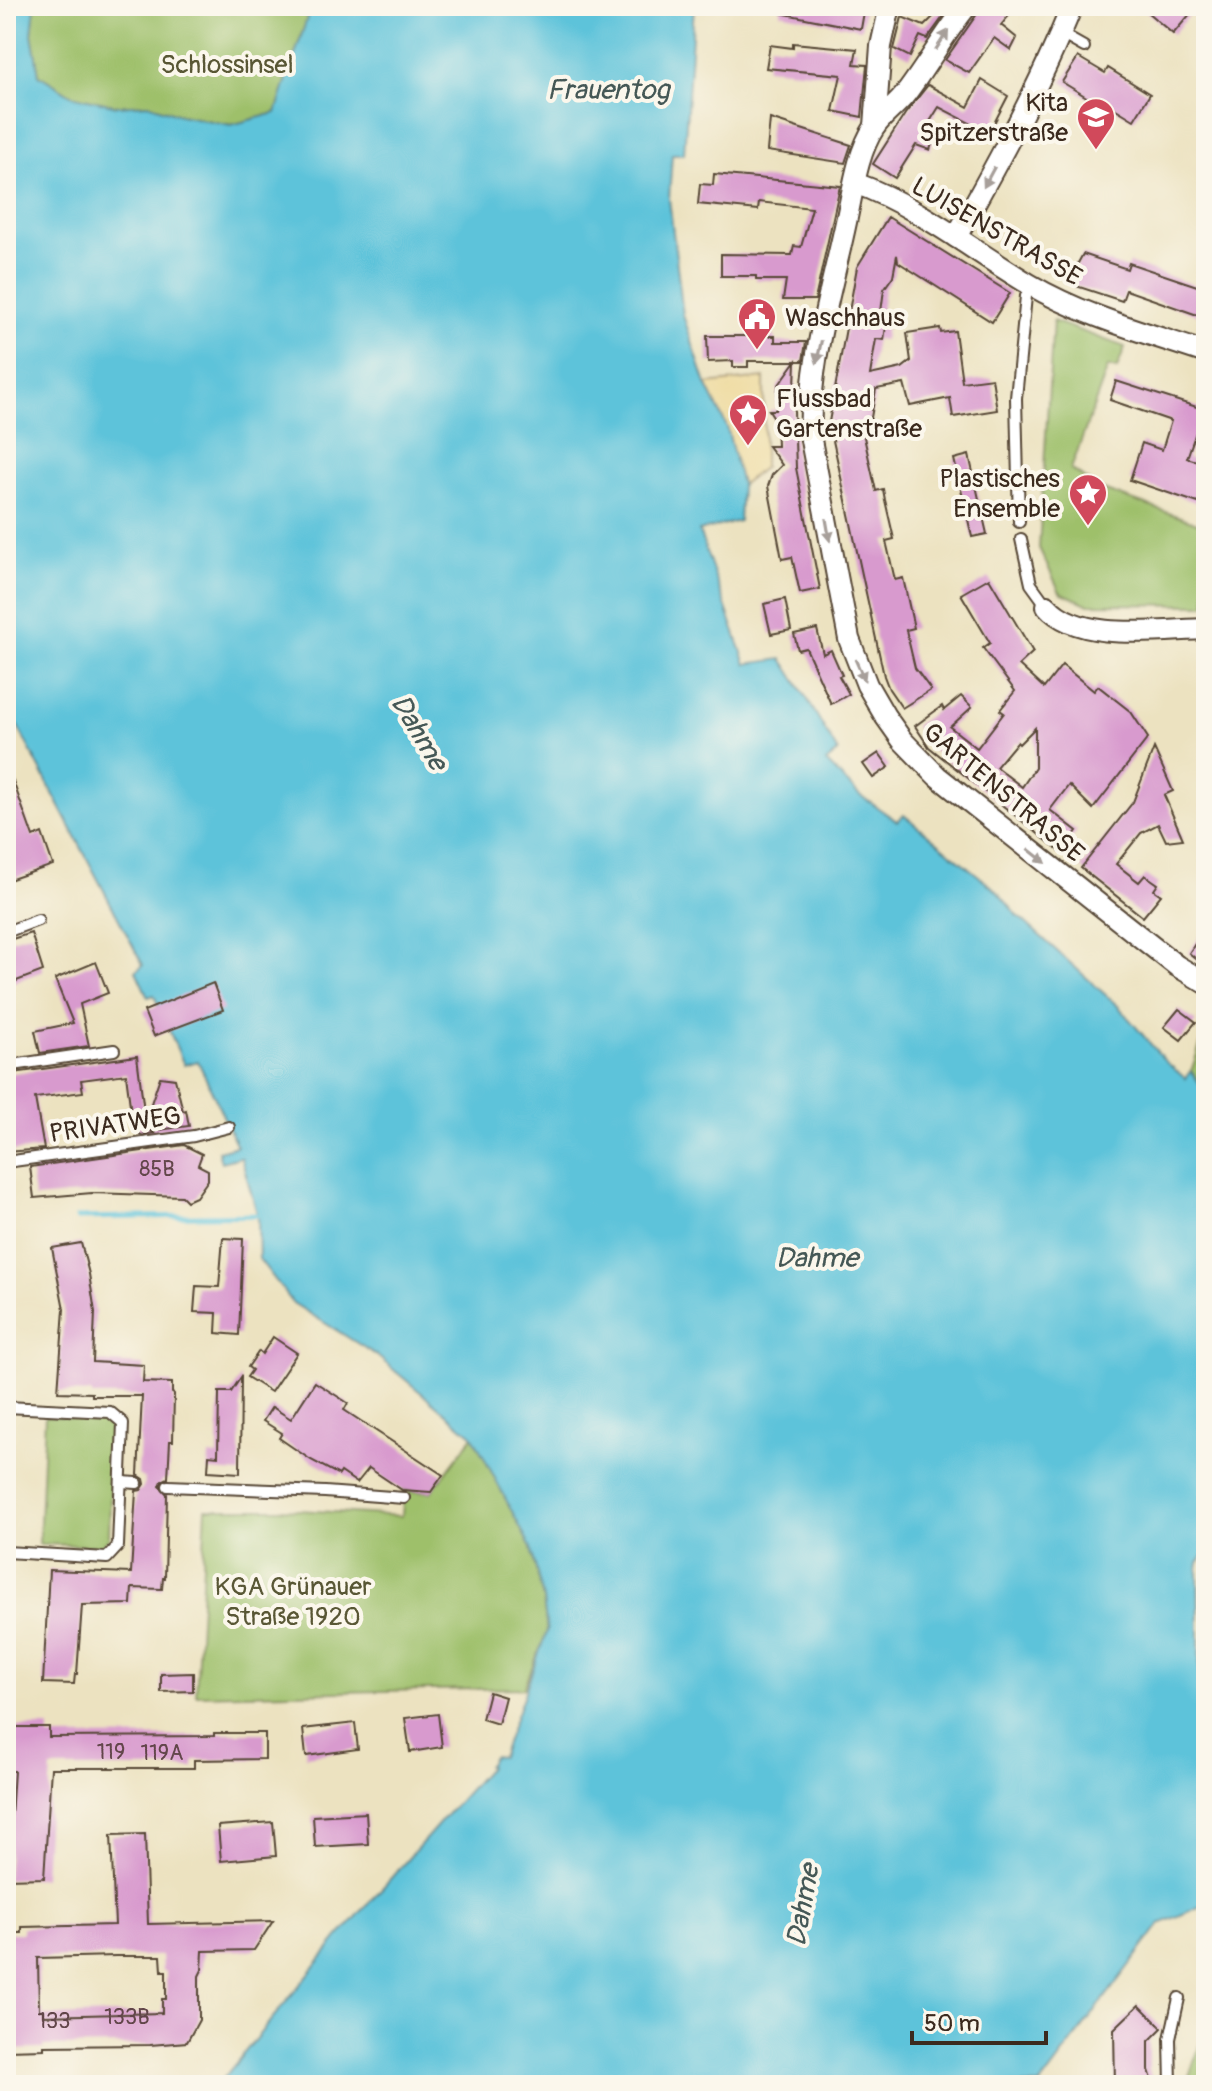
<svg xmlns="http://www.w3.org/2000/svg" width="1212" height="2091" font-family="Pangolin,sans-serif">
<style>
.green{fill:#9ec06a;stroke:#6c7544;stroke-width:2}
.sand{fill:#eeda9e;stroke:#94825e;stroke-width:2}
.water{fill:#5dc3da;stroke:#4c767c;stroke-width:2}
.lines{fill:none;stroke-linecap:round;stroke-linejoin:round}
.stream{stroke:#5dc3da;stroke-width:5}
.building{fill:#d89ace;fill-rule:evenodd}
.lane-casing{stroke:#564636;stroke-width:14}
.street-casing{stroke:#564636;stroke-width:24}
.lane{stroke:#fff;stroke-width:10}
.street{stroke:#fff;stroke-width:20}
.oneway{fill:#a79f9a}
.labels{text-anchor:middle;stroke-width:8;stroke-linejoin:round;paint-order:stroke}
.number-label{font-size:22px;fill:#62464a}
.park-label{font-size:26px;fill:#595735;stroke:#fbf7ec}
.poi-label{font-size:26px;fill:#3b2a1e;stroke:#fbf7ec;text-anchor:end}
.street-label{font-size:26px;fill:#3b2a1e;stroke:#fbf7ec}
.water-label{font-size:28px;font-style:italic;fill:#455856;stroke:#fbf7ec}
</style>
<rect width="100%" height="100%" fill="#fbf7ec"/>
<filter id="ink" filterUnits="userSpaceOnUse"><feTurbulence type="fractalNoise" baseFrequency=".0125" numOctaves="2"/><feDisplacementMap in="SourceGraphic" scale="16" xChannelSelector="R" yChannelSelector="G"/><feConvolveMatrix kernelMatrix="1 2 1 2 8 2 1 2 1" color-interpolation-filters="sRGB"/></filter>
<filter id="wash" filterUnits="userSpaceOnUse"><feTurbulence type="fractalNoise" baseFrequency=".006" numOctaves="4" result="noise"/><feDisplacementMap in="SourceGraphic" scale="32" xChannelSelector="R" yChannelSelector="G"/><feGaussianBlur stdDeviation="1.8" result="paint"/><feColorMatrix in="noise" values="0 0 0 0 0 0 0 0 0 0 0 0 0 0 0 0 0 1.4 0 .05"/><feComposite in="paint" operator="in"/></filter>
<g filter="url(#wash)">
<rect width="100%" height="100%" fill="#ece2c0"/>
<!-- green -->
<g class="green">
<polygon points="35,6 311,6 276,113 231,125 180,115 148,104 117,106 71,95 39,75 32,34"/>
<polygon points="1053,321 1125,347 1117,369 1108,367 1071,469 1100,489 1206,526 1206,605 1087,604 1060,592 1039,548"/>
<polygon points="1206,1029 1206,1093 1191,1071"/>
<polygon points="45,1416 101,1419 106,1420 112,1427 109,1538 100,1546 39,1544"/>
<polygon points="473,1436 531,1548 543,1599 547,1632 524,1688 196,1695 206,1509 280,1509 402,1516 404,1491 431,1492"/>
<polygon points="1206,2028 1206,2085 1186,2085 1205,2029"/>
</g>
<!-- sand -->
<polygon class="sand" points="764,378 764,467 741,485 727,427 706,384"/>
<!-- water -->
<path class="water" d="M6,6H35L32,34L39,75L71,95L117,106L148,104L180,115L231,125L276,113L311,6H694L684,154H672L669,199L683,315L706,384L727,427L741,485L739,521L699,531L746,664L782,659C803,689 819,721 838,752L826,762L858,794L897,821L904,815L996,890L1017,915L1119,1007L1165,1061L1186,1079L1191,1071L1206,1093V1552L1198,1563L1203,1905L1160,1924L1040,2085H218L338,1938L489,1767L487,1766L493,1756L501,1757L547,1631L543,1599L531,1548L473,1436L376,1355L293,1303L259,1259L258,1217L241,1157L221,1162L218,1151L237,1146L198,1061L184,1065L154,995L148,997L136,971L143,965L6,704Z"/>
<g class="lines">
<!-- stream -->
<polyline class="stream" points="77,1218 264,1215"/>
</g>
<g id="blocks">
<!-- building -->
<g class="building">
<polygon points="781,6 865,6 861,29 780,13"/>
<polygon points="944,6 951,6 927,39 920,36 910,57 894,49 902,17 924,26"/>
<polygon points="980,6 1017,6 1001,25 1017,38 1011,50 994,38 969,73 945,60 977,14"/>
<polygon points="1140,6 1197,6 1173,34"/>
<polygon points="793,43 857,49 854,64 867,65 862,117 833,111 841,75 766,68 770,45 793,48"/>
<polygon points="1078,57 1105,73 1108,68 1150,94 1134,120 1106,103 1103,107 1062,82"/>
<polygon points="982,80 1008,96 989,133 939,107 924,131 935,135 930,150 916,145 895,178 873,164 905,114 928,85 968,107"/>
<polygon points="770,119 851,145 845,163 767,151"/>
<polygon points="714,174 840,186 815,300 783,300 786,280 756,280 756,276 721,276 721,254 792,255 794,246 801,247 812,208 759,202 758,210 698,204 700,184 713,185"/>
<polygon points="888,217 1010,293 992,322 898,262 897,255 893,276 884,289 881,312 888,313 884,340 876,339 870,375 902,368 911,361 907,333 940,328 941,333 955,331 962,382 992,378 997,410 953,417 950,398 910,406 904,384 876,389 869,429 862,428 876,491 883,489 885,500 894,539 886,541 895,580 903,578 914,628 906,630 915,668 931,690 902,708 889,689 884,676 829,422 857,267"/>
<polygon points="1083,254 1127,269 1129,263 1206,289 1206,318 1126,290 1122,301 1067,283"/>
<polygon points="707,336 775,336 775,342 806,342 803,361 748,361 748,367 733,367 733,361 708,362"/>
<polygon points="796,361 794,411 796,468 820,589 800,593 792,557 782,559 768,486 772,475 782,465 768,446 777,446 776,421 769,410 776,410 778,386"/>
<polygon points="1116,381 1206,410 1206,432 1197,429 1187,458 1206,464 1206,488 1201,504 1130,480 1142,443 1162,450 1171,421 1110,400"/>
<polygon points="969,455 987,534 972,537 954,459"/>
<path d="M989,578L1033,652L1019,665L1044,688L1062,665L1094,691L1098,686L1131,712L1148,738L1093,809L1069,785L1050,810L1077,831L1061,852L929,747L915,726L942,706L944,710L961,696L972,707L950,727L977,748L1004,713L1000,710L1015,691L983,648L990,643L961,594ZM1035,728V768L1022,787L996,767L1017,742L1019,744Z"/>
<polygon points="785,599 791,630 771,634 764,604"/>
<polygon points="817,629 823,654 831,650 842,675 839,676 849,694 831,704 806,648 798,650 794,634"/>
<polygon points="1154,748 1173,791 1164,795 1183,839 1166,841 1158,824 1141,833 1116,864 1139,882 1145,875 1158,884 1154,890 1161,895 1143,917 1081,868 1133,802"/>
<polygon points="879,753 889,767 873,778 863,764"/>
<polygon points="8,767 33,837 42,833 53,865 6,881"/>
<polygon points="1206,927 1206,967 1189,953"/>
<polygon points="31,933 43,971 6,985 6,941"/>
<polygon points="96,962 108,993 80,1004 89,1046 40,1053 35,1031 73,1023 55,979"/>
<polygon points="213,983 223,1010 154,1036 144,1011"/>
<polygon points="1179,1009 1196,1022 1181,1040 1164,1027"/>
<polygon points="137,1056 144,1111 131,1113 126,1074 81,1080 83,1092 35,1098 44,1149 6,1152 6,1074"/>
<polygon points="160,1077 175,1079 183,1111 186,1110 189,1126 151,1131 156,1133 140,1135 136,1124 143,1127"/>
<polygon points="184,1145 202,1154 198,1165 208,1170 208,1180 196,1197 187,1201 182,1196 92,1193 34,1198 30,1167"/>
<polygon points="223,1238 243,1239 239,1335 216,1333 217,1313 194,1312 196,1286 219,1287"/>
<polygon points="81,1243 89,1274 95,1312 93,1362 144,1365 143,1382 172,1383 172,1393 174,1394 173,1441 170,1441 168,1478 162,1481 160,1486 167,1494 165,1578 163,1578 162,1589 132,1588 131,1604 82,1605 77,1674 75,1674 74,1684 43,1683 49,1570 131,1573 136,1491 141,1490 145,1484 144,1479 138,1475 142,1396 92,1396 92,1393 58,1392 64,1309 52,1248"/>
<polygon points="273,1337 297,1353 271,1392 247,1377 252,1370 248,1367 259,1351 262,1354"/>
<polygon points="241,1377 240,1473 208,1471 209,1455 218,1456 219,1392 231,1392"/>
<polygon points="315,1382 348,1403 344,1410 443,1475 431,1492 402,1490 369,1468 357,1483 341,1472 339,1475 311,1460 279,1438 282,1433 263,1421 272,1407 291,1419"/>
<polygon points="193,1673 193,1691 161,1692 161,1674"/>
<polygon points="489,1692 505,1697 498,1724 482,1719"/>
<polygon points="438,1714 442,1747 410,1752 405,1718"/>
<polygon points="355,1723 358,1749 306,1756 303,1729"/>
<polygon points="9,1727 49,1727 49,1737 214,1736 214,1733 265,1733 265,1759 194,1760 194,1768 51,1768 44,1878 7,1879 14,1771 10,1771"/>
<polygon points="366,1813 368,1844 315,1847 313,1816"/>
<polygon points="273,1822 276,1856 221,1861 218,1826"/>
<path d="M145,1834L148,1924L273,1921L254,1950L203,1951L202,1970L199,1976V2020L187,2042L150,2045L44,2046V2049L6,2050V1933H22V1927L115,1925L111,1835ZM116,1956H161L162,1971H166V1999H162V2013L43,2016V2010H39L38,1958Z"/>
<polygon points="1139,2005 1162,2028 1149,2041 1149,2070 1154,2085 1115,2085 1114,2029"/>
</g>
</g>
</g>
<g filter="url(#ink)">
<use href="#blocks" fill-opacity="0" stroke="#564636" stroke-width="2"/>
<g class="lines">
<defs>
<g id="lane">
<polyline points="1061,34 1084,47"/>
<polyline points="1019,522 1016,398 1026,296 1031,285"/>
<polyline points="1021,539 1031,584 1047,606"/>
<polyline points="6,932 38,920"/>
<polyline points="6,1066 114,1050"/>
<polyline points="6,1162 194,1136 229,1127"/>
<polyline points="6,1407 110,1412 123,1423 118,1546 107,1558 6,1552"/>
<polyline points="122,1482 137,1483"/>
<polyline points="168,1486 325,1492 404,1498"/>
<polyline points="1171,2085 1170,2039 1179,1998"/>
</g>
<g id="street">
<path d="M967,6C945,33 928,64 907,92C898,105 882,115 874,128C857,154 853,191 846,222C831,293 807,367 811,440L849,639L867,685L885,716L902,740L937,776L1177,966L1206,983"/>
<polyline points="875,126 881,46 890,6"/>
<path d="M855,183C918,206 972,250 1029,284C1083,316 1147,333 1206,353"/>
<path d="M956,237C998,162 1040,86 1072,6"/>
<path d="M1047,606C1079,643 1160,630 1206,629"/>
</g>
</defs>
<!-- lane casing -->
<use href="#lane" class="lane-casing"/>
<!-- street casing -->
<use href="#street" class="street-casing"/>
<!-- lane -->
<use href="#lane" class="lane"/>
<!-- street -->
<use href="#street" class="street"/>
</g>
<!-- one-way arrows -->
<defs><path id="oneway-solid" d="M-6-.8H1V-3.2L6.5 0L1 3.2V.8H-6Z" transform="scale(2)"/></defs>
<g class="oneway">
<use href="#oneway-solid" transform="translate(942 40) rotate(-57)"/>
<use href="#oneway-solid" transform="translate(989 177) rotate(118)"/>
<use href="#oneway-solid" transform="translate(819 352) rotate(102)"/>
<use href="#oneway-solid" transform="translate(828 530) rotate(80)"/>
<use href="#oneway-solid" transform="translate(860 670) rotate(66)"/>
<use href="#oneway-solid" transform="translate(1037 856) rotate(38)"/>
</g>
</g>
<!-- icons -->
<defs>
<symbol id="school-pin" viewBox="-11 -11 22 30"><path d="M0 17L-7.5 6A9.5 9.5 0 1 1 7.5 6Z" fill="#d1495b" stroke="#fbf7ec"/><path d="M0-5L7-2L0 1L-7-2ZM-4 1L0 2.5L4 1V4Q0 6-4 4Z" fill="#fff"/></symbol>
<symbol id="civic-pin" viewBox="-11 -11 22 30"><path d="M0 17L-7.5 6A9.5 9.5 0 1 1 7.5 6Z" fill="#d1495b" stroke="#fbf7ec"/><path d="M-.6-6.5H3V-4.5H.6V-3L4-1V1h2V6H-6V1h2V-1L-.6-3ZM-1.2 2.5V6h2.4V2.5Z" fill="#fff"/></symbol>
<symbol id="sight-pin" viewBox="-11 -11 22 30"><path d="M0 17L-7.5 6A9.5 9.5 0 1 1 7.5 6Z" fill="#d1495b" stroke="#fbf7ec"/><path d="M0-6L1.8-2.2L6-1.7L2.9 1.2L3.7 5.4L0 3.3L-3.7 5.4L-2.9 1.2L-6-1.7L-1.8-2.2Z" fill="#fff"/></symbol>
</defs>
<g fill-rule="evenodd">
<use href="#school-pin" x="1074" y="95" width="44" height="60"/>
<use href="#civic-pin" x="735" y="295" width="44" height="60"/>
<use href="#sight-pin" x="726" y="391" width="44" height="60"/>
<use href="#sight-pin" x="1066" y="471" width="44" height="60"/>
</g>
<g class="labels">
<!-- number labels -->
<g class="number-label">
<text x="157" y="1176">85B</text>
<text x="111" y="1759">119</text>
<text x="162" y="1760">119A</text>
<text x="127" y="2024">133B</text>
<text x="54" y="2028">133</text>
</g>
<!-- park labels -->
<g class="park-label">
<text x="227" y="73">Schlossinsel</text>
<text x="293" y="1595">KGA Grünauer<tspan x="293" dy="30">Straße 1920</tspan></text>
</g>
<!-- poi labels -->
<g class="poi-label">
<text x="1068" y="111">Kita<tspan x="1068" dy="30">Spitzerstraße</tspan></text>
<text x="785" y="326" text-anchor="start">Waschhaus</text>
<text x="776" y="407" text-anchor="start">Flussbad<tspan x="776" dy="30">Gartenstraße</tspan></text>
<text x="1060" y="487">Plastisches<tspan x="1060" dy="30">Ensemble</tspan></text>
</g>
<!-- street labels -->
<g class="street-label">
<text transform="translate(997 231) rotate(30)" y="9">LUISENSTRASSE</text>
<text transform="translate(1004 792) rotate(40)" y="9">GARTENSTRASSE</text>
<text transform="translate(115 1124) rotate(-8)" y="9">PRIVATWEG</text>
</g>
<!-- water labels -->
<g class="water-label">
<text x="608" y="99">Frauentog</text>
<text transform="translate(420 732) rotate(59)" y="10">Dahme</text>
<text x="817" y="1267">Dahme</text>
<text transform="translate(802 1905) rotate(-80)" y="10">Dahme</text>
</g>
</g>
<!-- margin -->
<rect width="1212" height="2091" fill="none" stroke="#fbf7ec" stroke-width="32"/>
<!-- scale -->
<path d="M912 2031v12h134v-12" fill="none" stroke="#3b2a1e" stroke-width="4"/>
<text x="924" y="2031" font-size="24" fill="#3b2a1e" stroke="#fbf7ec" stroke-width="6" paint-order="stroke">50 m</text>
</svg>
